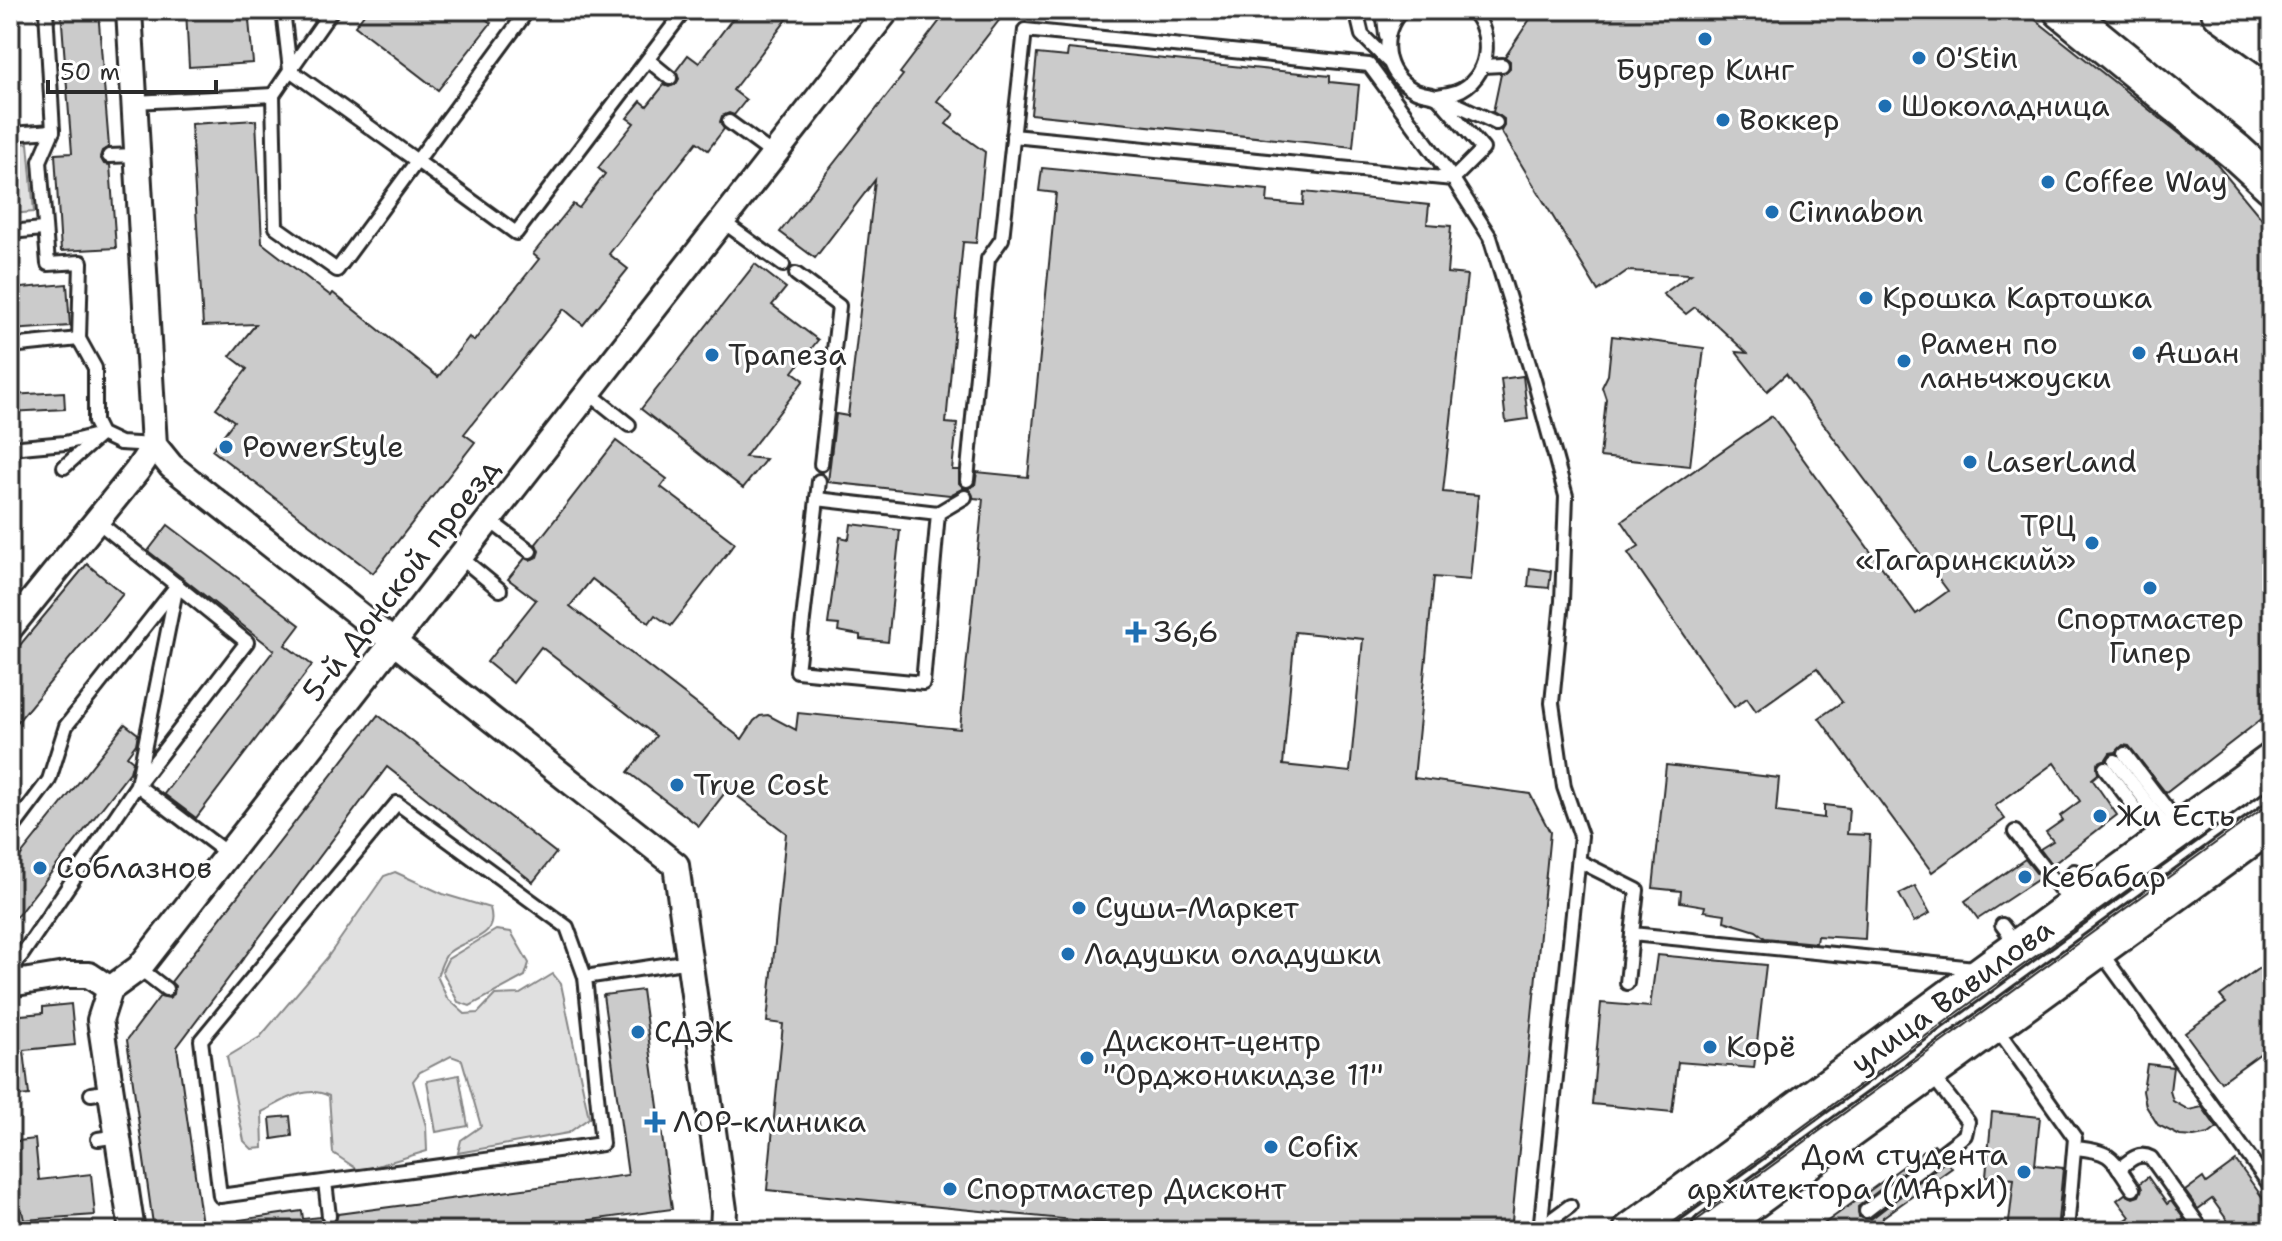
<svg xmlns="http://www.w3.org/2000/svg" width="2282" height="1241" font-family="'Shantell Sans',sans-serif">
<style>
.green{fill:#e0e0e0;stroke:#868686;stroke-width:2}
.building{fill:#cbcbcb;stroke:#2b2b2b;stroke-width:2;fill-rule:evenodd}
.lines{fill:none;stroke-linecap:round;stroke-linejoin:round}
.service-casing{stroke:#2b2b2b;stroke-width:18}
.minor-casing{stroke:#2b2b2b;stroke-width:30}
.secondary-casing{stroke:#2b2b2b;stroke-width:42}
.primary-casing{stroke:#2b2b2b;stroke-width:46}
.service{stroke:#fff;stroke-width:12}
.minor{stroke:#fff;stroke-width:24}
.secondary{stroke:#fff;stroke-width:36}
.primary{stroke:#fff;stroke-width:40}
.tram{stroke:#2b2b2b;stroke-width:2}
.poi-dot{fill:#1f6fb2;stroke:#fff;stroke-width:3}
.labels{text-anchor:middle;stroke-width:6;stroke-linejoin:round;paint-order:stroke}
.poi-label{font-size:30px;fill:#2b2b2b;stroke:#fff;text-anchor:start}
.street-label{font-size:30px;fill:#2b2b2b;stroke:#fff}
</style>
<rect width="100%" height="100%" fill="#fff"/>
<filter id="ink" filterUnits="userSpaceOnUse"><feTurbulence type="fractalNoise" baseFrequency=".0125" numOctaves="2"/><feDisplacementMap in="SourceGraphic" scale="16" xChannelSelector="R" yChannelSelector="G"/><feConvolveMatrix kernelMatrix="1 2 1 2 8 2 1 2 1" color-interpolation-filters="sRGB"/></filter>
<g filter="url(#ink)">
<!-- green -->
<g class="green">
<polygon points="28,143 34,212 10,214 10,145"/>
<path d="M395,872L443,894L490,908C499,940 467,937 448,953C443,958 440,969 437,976L447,998L465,1014L478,1013L495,995L520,994L553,974L561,984L589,1118L568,1133L458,1153L461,1140L481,1126L462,1060L451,1056L420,1072L413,1081L426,1126L427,1151L360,1171L333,1153L329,1096C306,1084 284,1101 262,1112L263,1148L252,1149L244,1141L227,1057L260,1037L327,958L384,876Z"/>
<polygon points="496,930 511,932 529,963 525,976 470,1006 458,1002 442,971 448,959"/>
<polygon points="459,1075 468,1126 436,1132 427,1081"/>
</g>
<!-- building -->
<g class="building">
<polygon points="61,10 98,10 109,147 102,151 100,157 104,164 110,165 116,248 61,251 55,154 72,153"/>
<polygon points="186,10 248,10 253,63 189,67"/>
<polygon points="367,10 474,10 491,23 438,90 355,26"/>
<polygon points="739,10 794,10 733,90 746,100 734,115 729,113 722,116 720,122 724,129 708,150 697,142 609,254 628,269 583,325 564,309 464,434 475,442 373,573 212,450 234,421 216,408 247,369 230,356 256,324 203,326 191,124 256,120 262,243 331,296 333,293 438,377 469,337 474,341 539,259 533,254 573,204 579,208 605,174 598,168 634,123 627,118 641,101 647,106 664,85 669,87 676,84 679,79 676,71 688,55 699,63"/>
<polygon points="948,10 1007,10 937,101 954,114 946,124 985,152 976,243 963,242 946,423 957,424 952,470 959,470 959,483 964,488 950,495 828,482 836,414 848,416 875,180 815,258 780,232 903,75 900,73"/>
<polygon points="1536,10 2023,10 2213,160 2272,231 2272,711 2166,793 2129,746 2123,745 2116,752 2110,753 2106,759 2097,764 2098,774 2092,779 2117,815 2052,865 2040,849 2053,841 2046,832 2063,820 2060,816 2080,801 2054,763 1995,806 2005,819 1932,872 1819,718 1842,702 1817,668 1756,711 1747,698 1734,707 1628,553 1639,546 1622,521 1772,416 1916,614 1948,591 1786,374 1767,391 1736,352 1747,353 1707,316 1707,318 1695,307 1686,314 1663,294 1691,274 1627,271 1598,291 1501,131 1504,126 1504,119 1493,112 1501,74 1510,68 1510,61 1505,57"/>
<polygon points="1068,49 1330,76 1330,82 1359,85 1353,147 1031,114 1037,54 1067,57"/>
<path d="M1042,168L1268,190L1267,202L1303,205L1304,192L1429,205L1427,224L1451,226L1447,273L1467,275L1443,492L1478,495L1470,580L1434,577L1414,778L1530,794L1550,832L1511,1231H1185L767,1190L783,1024L767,1022L786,833L728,789L699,826L628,772L656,736L541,647L513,683L487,662L536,600L508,579L525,558L530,560L537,557L539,551L536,544L616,441L667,479L661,487L735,543L671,626L655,615L649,623L592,579L570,606L742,739L754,721L760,716L768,715L796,730L798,713L960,729L983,499L974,498L968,489L975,485L977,472L1028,477L1056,193L1039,191ZM1295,632L1363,639L1350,772L1283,765Z"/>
<polygon points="755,264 786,288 772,305 818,340 793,372 804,380 745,457 766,459 743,488 641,409"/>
<polygon points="67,284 70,326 10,330 10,289"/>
<polygon points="1612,336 1704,348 1690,466 1600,457 1606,399 1602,387 1608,375"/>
<polygon points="1523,376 1528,419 1506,422 1501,379"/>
<polygon points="64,392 65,409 10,412 10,395"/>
<polygon points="851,524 900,530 888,642 860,639 860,635 838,631 839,625 828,624 840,537 849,539"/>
<polygon points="168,525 300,625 285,645 312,665 196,818 164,794 274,650 148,551"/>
<polygon points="87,564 123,594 10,731 10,657"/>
<polygon points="1530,568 1551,571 1549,588 1528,586"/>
<polygon points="378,715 556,853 533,882 387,767 177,1047 203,1231 154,1231 127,1040 160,996 169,998 174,994 175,986 171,982"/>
<polygon points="125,724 138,734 136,744 127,756 133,761 130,772 10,925 10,869"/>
<polygon points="1666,765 1779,778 1776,812 1824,818 1824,805 1849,808 1847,834 1870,835 1865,939 1817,936 1816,943 1765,938 1756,931 1724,921 1725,914 1704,911 1705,906 1680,902 1681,891 1653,888"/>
<polygon points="2025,859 2040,878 1978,919 1965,901"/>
<polygon points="1915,886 1930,913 1914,922 1899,894"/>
<polygon points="1657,955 1766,965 1754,1068 1678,1062 1672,1112 1592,1104 1601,1003 1650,1007"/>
<polygon points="2272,959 2272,1045 2221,1082 2185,1033 2226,1003 2220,996"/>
<polygon points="642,990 672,1209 510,1231 240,1231 239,1220 302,1211 303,1219 320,1217 322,1222 329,1225 335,1223 338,1214 628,1175 603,995"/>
<polygon points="71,1004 75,1045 24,1050 29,1095 10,1097 10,1016 43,1013 43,1007"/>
<polygon points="2147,1064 2173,1067 2170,1091 2173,1101 2189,1110 2202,1107 2217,1128 2209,1134 2194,1137 2180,1136 2158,1125 2146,1106 2143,1091"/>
<polygon points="1992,1112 2040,1117 2035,1165 2063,1168 2057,1231 2008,1231 2014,1179 1986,1176"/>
<polygon points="290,1116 292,1136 272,1139 270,1118"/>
<polygon points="35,1139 39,1180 91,1174 95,1215 24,1220 22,1211 10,1213 10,1142"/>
<polygon points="1934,1144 1936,1146 1858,1207 1859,1217 1871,1219 1946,1161 1952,1168 1883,1217 1881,1231 1814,1231"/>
<polygon points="2236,1161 2265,1201 2272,1197 2272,1231 2235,1231 2212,1199 2198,1209 2185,1191 2203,1178 2206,1183"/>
<polygon points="2148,1177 2167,1204 2171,1201 2184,1219 2180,1222 2187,1231 2109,1231 2130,1217 2117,1200 2125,1194 2133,1198 2139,1196 2142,1189 2140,1183"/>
</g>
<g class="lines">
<defs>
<g id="service">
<polyline points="46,10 53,131 40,161 48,264 81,262 79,339"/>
<polyline points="332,10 290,70 417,161 528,10"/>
<polyline points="1356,10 1362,35 1388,61"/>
<polyline points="1383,10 1386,35"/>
<path d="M1402,10C1379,35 1383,73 1414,90C1421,94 1431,94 1438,97C1458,104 1477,114 1496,123"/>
<polyline points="648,60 670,78"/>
<polyline points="1483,66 1502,65"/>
<polyline points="273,95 276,227 337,270 417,161 516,233 685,10"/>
<path d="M1437,96C1443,95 1450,94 1456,92C1490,79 1495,34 1471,10"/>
<polyline points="134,102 273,95 290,70 283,10"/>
<polyline points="729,122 774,155"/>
<polyline points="10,134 53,131"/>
<polyline points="1013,136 1453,179 1483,149 1437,96"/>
<polyline points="109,156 136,155"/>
<polyline points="722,221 783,265"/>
<polyline points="10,232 43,229"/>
<polyline points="796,274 839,306 821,464"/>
<polyline points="10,346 79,339 95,368 95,422 101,434 120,443 154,445"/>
<polyline points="589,393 629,425"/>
<polyline points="10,448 65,443 101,434"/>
<polyline points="64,467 99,436"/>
<polyline points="967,480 988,259 1002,239 1025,30 1369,65 1453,179 1490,237 1534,380 1566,496 1562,601 1552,703 1564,787 1581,836 1540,1231"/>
<polyline points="817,499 819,481"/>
<polyline points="938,513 817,499 797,671 923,683 938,513 965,497"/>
<polyline points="489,520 530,551"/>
<polyline points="97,521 247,642 137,785 228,854"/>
<polyline points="460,557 500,590"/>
<polyline points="2125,754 2179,825"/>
<polyline points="2115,761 2169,831"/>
<polyline points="2105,768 2159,839"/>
<polyline points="10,832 49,780 66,726 175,588"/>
<polyline points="2015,832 2072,904"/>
<polyline points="1579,861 1637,890 1632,934 1975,968"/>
<polyline points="2062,891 2074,871"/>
<polyline points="2002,925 2017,945"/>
<polyline points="2100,951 2272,1188"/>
<polyline points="139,968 166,989"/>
<polyline points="585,977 567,927 397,803 201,1040 220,1196 602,1144 585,977 690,961"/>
<polyline points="17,983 15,965 137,785 177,585"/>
<polyline points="1627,983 1632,934"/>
<polyline points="1997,1028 2075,1138 2067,1231"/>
<polyline points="91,1094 111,1091"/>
<polyline points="98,1139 118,1136"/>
<path d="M2076,1148C2115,1152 2111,1158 2133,1189"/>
<path d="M2119,1169C2129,1161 2138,1151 2151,1158L2203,1231"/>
<polyline points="325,1182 329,1216"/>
<polyline points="1866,1211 1965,1135 1968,1122 1931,1074"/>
<polyline points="1540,1228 1570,1206"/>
</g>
<g id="minor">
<polyline points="129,10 154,445 171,466 676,865 724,1210 723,1231"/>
<polyline points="10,628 137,471 154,445"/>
<polyline points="10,984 65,975 89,975 110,989"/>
<polyline points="132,1231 100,1020 110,989 139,968 887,10"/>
</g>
<g id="secondary">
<polyline points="2062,10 2236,152 2272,185"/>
<polyline points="1632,1231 2272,762"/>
<polyline points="1710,1231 2272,822"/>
</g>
<polyline id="primary" points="2222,10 2272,46"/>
</defs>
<!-- service casing -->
<use href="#service" class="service-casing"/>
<!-- minor casing -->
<use href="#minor" class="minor-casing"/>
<!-- secondary casing -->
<use href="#secondary" class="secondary-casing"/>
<!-- primary casing -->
<use href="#primary" class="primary-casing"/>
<!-- service -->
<use href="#service" class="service"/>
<!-- minor -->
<use href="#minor" class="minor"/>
<!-- secondary -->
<use href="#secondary" class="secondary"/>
<!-- primary -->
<use href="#primary" class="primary"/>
<!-- tram -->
<g class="tram">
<polyline points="1661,1231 1976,999 2272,786"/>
<polyline points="1682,1231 2272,802"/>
</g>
</g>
</g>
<!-- markers -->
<g class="poi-dot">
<circle cx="1705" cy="39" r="8"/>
<circle cx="1919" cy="58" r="8"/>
<circle cx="1885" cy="106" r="8"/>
<circle cx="1723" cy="120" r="8"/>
<circle cx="2048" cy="182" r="8"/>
<circle cx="1772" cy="212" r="8"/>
<circle cx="1866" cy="298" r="8"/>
<circle cx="2139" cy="353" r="8"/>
<circle cx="712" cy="355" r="8"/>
<circle cx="1904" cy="361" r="8"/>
<circle cx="226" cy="447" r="8"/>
<circle cx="1970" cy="462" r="8"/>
<circle cx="2092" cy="543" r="8"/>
<circle cx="2150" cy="588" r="8"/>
<path d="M1132 620h8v8h8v8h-8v8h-8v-8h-8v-8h8z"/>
<circle cx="677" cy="785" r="8"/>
<circle cx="2100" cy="816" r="8"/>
<circle cx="40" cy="868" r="8"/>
<circle cx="2025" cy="877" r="8"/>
<circle cx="1079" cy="908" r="8"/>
<circle cx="1068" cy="954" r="8"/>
<circle cx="638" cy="1032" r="8"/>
<circle cx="1710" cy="1047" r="8"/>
<circle cx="1087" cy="1058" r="8"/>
<path d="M651 1110h8v8h8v8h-8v8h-8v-8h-8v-8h8z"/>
<circle cx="1271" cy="1147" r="8"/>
<circle cx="2024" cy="1172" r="8"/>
<circle cx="950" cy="1189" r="8"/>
</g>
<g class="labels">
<!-- poi labels -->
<g class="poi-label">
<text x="1935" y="68">O'Stin</text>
<text x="1705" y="80" text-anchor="middle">Бургер Кинг</text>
<text x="1901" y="116">Шоколадница</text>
<text x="1739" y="130">Воккер</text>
<text x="2064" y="192">Coffee Way</text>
<text x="1788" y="222">Cinnabon</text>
<text x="1882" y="308">Крошка Картошка</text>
<text x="1920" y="354">Рамен по<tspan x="1920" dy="34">ланьчжоуски</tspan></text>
<text x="2155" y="363">Ашан</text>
<text x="728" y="365">Трапеза</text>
<text x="242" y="457">PowerStyle</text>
<text x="1986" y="472">LaserLand</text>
<text x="2076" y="536" text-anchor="end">ТРЦ<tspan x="2076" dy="34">«Гагаринский»</tspan></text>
<text x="2150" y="629" text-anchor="middle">Спортмастер<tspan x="2150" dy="34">Гипер</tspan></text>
<text x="1152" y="642">36,6</text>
<text x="693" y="795">True Cost</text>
<text x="2116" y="826">Жи Есть</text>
<text x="56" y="878">Соблазнов</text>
<text x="2041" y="887">Кебабар</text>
<text x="1095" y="918">Суши-Маркет</text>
<text x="1084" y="964">Ладушки оладушки</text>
<text x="654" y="1042">СДЭК</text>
<text x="1103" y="1051">Дисконт-центр<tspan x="1103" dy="34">"Орджоникидзе 11"</tspan></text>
<text x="1726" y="1057">Корё</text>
<text x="673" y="1132">ЛОР-клиника</text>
<text x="1287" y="1157">Cofix</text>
<text x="2008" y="1165" text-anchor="end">Дом студента<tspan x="2008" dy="34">архитектора (МАрхИ)</tspan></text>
<text x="966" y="1199">Спортмастер Дисконт</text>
</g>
<!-- street labels -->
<g class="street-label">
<text transform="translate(401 580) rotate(-52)" y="10">5-й Донской проезд</text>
<text transform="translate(1952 996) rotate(-36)" y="10">улица Вавилова</text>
</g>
</g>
<!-- margin -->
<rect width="2282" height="1241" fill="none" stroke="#fff" stroke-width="40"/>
<rect x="20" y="20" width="2242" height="1201" fill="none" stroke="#2b2b2b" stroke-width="3" filter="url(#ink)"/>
<!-- scale -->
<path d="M48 80v12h168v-12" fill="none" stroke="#2b2b2b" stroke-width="4"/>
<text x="60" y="80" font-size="24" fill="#2b2b2b" stroke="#ffffff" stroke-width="6" paint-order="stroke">50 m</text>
</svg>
